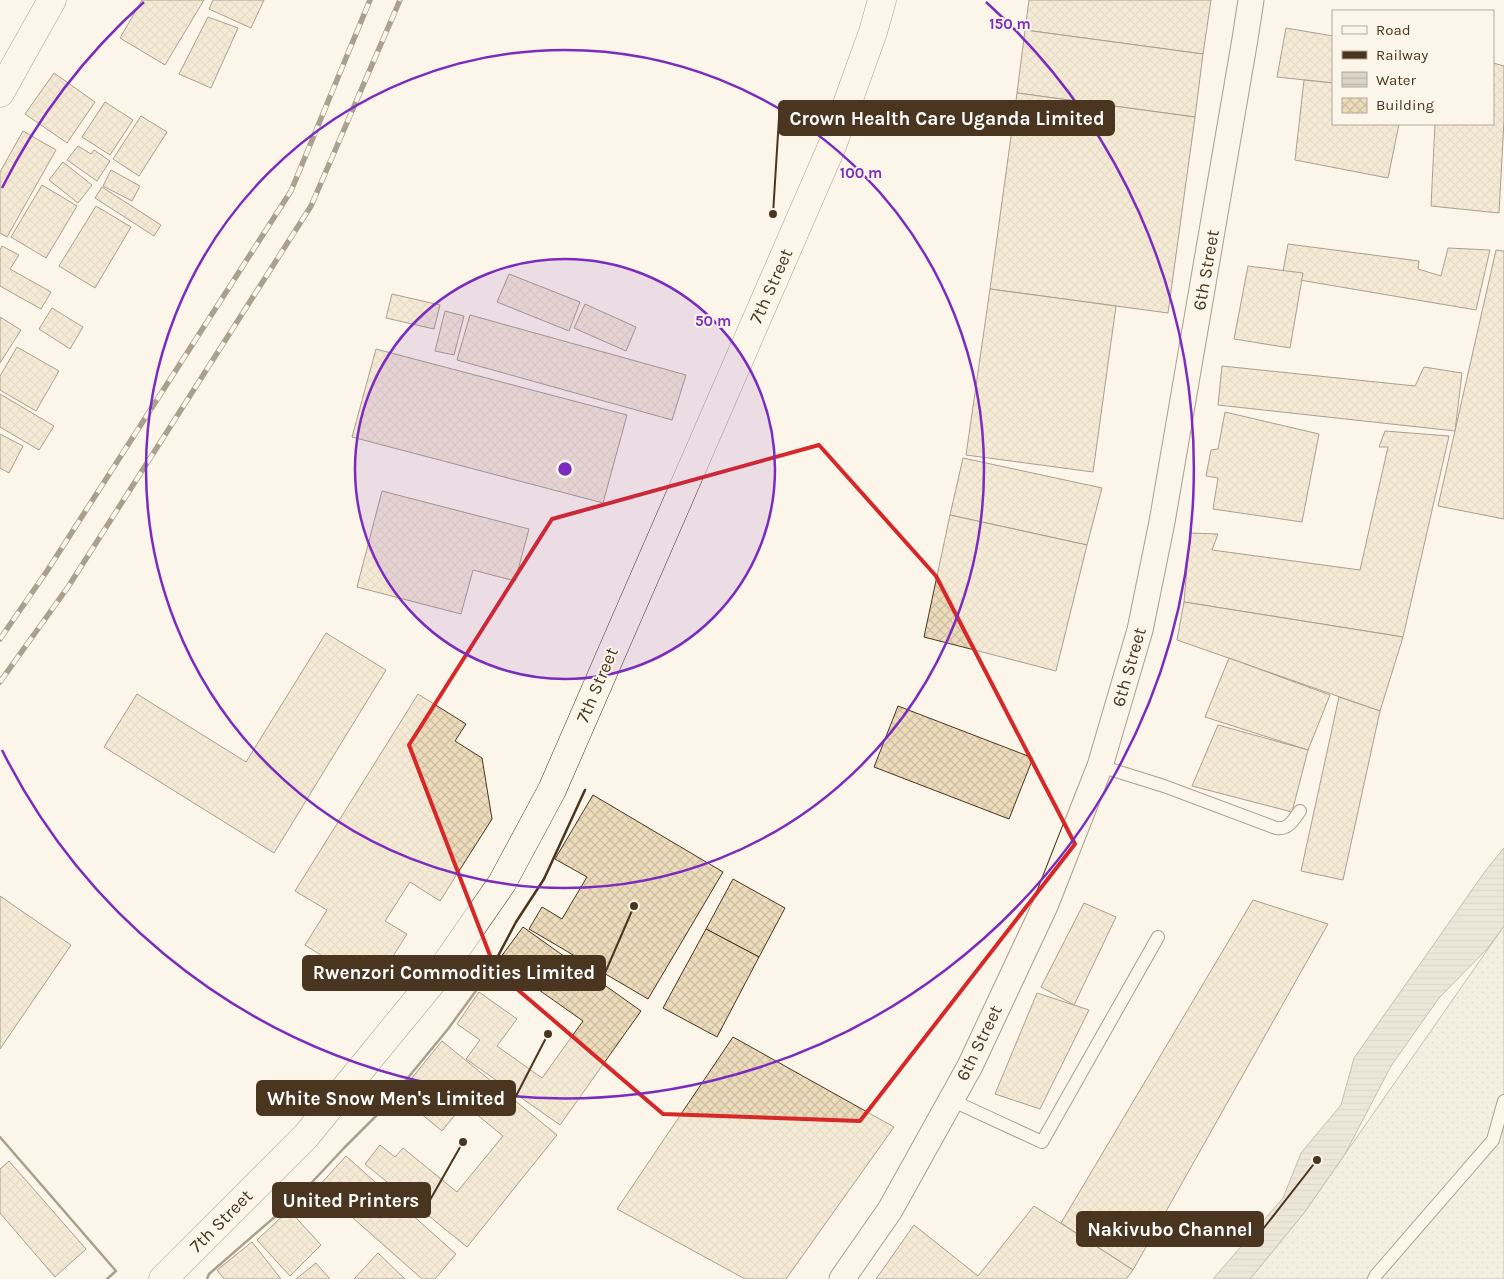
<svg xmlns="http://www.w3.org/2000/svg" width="1504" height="1279" font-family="Karla,sans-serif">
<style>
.grass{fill:url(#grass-dots);stroke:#887966}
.water{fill:url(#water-rules);stroke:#887966}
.building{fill:url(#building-cross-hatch);stroke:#4a3520}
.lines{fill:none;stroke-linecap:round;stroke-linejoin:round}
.service-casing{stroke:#4a3520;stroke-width:14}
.minor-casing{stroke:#4a3520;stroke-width:27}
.tertiary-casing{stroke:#4a3520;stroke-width:29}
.service{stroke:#fbf6e9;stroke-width:12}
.minor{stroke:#fbf6e9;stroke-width:25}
.tertiary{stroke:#fbf6e9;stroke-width:28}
.rail-casing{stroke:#4a3520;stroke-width:5.5}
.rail{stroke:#fbf6e9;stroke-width:4;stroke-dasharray:11;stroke-linecap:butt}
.wall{stroke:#4a3520;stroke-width:2.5}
.marked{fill:none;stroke:#d62828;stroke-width:4;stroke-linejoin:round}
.ring{fill:none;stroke:#7b2cbf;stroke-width:2.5}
.labels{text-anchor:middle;stroke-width:4;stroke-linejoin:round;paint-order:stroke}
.street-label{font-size:18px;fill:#4a3520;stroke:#fbf6e9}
.centre{fill:#7b2cbf;stroke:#fbf6e9;stroke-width:2.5}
.ring-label{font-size:15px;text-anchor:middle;font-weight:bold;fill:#7b2cbf;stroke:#fbf6e9;stroke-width:4;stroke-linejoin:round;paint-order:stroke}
.leader{fill:none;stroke:#4a3520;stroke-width:2}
.callout-dot{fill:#4a3520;stroke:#fbf6e9;stroke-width:2}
.callout{fill:#4a3520;stroke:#4a3520;stroke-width:2}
.callout-label{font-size:19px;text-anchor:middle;font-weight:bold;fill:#fff}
</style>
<defs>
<pattern id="grass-dots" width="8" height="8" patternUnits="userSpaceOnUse" patternTransform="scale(1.25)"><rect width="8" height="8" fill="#ede6d9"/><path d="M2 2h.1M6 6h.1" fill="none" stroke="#cdc6ba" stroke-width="1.8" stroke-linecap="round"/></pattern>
<pattern id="water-rules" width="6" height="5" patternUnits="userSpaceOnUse" patternTransform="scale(1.25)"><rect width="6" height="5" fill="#dcd4c6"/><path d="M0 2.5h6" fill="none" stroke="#beb7aa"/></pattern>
<pattern id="building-cross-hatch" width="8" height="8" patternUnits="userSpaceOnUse" patternTransform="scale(1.25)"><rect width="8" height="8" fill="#ecdcbc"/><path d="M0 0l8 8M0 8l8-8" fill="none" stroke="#ccbda1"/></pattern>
</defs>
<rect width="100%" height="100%" fill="#fbf6e9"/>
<!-- grass -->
<polygon class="grass" points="1504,926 1504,1279 1250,1279 1304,1213"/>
<!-- water -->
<polygon class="water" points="1504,848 1504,926 1487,949 1439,998 1391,1066 1345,1154 1304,1213 1250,1279 1213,1279 1283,1198 1301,1153 1341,1105 1354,1058 1486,870"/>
<!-- building -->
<g class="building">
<polygon points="142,0 204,0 165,65 120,38"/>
<polygon points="213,0 264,0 251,28 209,9"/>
<polygon points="1029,0 1211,0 1203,54 1025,30"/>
<polygon points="208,17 238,28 211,88 179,74"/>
<polygon points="1286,28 1333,36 1333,83 1277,77"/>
<polygon points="1025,30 1203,54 1195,117 1017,93"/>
<polygon points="1493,63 1504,66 1504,120 1499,213 1431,206 1435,124 1493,124"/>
<polygon points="54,73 95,102 67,143 25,114"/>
<polygon points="1304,80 1333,83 1333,124 1399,124 1388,178 1295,160"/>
<polygon points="1017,93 1195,117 1168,313 990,289"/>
<polygon points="105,102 133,120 110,155 82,137"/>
<polygon points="141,116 167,132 139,176 113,159"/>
<polygon points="23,131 56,150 7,237 0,233 0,172"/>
<polygon points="78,146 91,154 94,150 110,161 97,181 67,160"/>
<polygon points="63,162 92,185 78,203 49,180"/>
<polygon points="111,170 140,186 132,201 103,186"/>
<polygon points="42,185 77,206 46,258 11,237"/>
<polygon points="102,187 161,225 154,236 95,198"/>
<polygon points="96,206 131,227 95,288 59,266"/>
<polygon points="1288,244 1419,261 1418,269 1441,276 1448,248 1490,250 1476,310 1282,277"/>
<polygon points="2,246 19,255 10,269 51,292 41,309 0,286 0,250"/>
<polygon points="1496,250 1504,251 1504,519 1438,506"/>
<polygon points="1248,266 1303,273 1290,348 1234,339"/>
<polygon points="509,274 580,302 569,331 497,302"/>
<polygon points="990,289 1116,306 1093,472 966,455"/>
<polygon points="392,294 440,305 434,329 386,318"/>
<polygon points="585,304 636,327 626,351 574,328"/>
<polygon points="52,308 83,327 70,349 39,329"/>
<polygon points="445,311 464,316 454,355 435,351"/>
<polygon points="470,315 686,375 672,420 457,360"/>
<polygon points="0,317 21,330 0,363"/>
<polygon points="17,347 59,371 36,411 0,390 0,376"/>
<polygon points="376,349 627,415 603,503 352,437"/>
<polygon points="1222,366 1415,386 1424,367 1462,373 1455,431 1218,405"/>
<polygon points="0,394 54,426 39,450 0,427"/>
<polygon points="1225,412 1319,434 1302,522 1213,509 1218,478 1206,476 1211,450 1218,449"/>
<polygon points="1385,431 1449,436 1403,637 1184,602 1190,533 1218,534 1212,550 1360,570 1388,447 1379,447"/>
<polygon points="0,434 23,446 9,473 0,468"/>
<polygon points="963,458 1102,488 1087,545 950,515"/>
<polygon points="382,491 529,529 515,581 473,570 461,614 357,587"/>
<polygon points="950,515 1087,545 1056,671 924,637"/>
<polygon points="1184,602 1403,637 1380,711 1177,640"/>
<polygon points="326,633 386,670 274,853 104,747 137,694 246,762"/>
<polygon points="1229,658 1330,695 1308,750 1205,717"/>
<polygon points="418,694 466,724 455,741 482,758 492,819 440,901 410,882 385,921 407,934 373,988 305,945 327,910 295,891"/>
<polygon points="1339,697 1380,711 1343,880 1301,871"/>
<polygon points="898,706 1033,758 1009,819 874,767"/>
<polygon points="1218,725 1308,750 1292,812 1192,786"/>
<polygon points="593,795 723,872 648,999 529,929 542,907 562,919 587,877 555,859"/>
<polygon points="733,879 785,908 759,957 706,929"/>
<polygon points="0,896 71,945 0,1049"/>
<polygon points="1253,900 1328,924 1133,1270 1061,1223"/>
<polygon points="1084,903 1116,917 1074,1005 1041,987"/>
<polygon points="523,927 641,1011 560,1125 466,1059 480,1040 457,1024 479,992 517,1019 497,1046 542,1078 583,1021 498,961"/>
<polygon points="706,929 759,957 717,1037 663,1008"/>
<polygon points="1037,993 1089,1010 1040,1109 995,1094"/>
<polygon points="733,1037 894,1127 786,1279 745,1279 617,1209"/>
<polygon points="442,1041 557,1135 467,1247 365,1164 380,1145 395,1157 403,1148 457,1192 503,1136 464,1104 442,1131 398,1095"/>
<polygon points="346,1156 456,1254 435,1279 422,1279 318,1187"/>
<polygon points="9,1161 86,1249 55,1277 0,1213 0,1169"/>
<polygon points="1034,1206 1133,1270 1126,1279 876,1279 914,1225 978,1276"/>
<polygon points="289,1210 321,1245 290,1276 257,1240"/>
<polygon points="252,1242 281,1279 224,1279 217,1270"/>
<polygon points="378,1253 405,1279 354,1279"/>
<polygon points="316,1263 330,1279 296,1279"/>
</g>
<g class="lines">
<defs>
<g id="service">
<path d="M1100,766L1164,786L1276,828C1289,830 1293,820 1300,811"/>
<polyline points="951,1100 1042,1142 1158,937"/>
<polyline points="1374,1279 1376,1275 1493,1140 1504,1101"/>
</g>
<polyline id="minor" points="842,1279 890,1210 970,1066 1045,906 1100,766 1140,630 1162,522 1245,39 1251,0"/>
<g id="tertiary">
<polyline points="0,93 52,0"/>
<polyline points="163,1279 306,1136 441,971 502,883 552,790 832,146 873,32 882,0"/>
</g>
</defs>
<!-- service casing -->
<use href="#service" class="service-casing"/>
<!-- minor casing -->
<use href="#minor" class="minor-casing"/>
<!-- tertiary casing -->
<use href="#tertiary" class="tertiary-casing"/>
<!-- service -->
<use href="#service" class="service"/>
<!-- minor -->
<use href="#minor" class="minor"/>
<!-- tertiary -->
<use href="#tertiary" class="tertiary"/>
<defs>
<g id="rail">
<polyline points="0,639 47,571 291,191 370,0"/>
<polyline points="0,682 68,587 311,206 400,0"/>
</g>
</defs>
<!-- rail casing -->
<use href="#rail" class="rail-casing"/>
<!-- rail -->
<use href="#rail" class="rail"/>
<!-- wall -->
<g class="wall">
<polyline points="0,1137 116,1271 107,1279"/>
<polyline points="207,1279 209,1274 300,1195 344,1148 379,1113 448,1029 489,973 516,922 544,879 585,790"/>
</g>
</g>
<!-- marked area -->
<path d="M0 0H1504V1279H0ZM819,445L936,576L1075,844L860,1121L663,1114L496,971L409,745L552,519Z" fill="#fbf6e9" fill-opacity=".55" fill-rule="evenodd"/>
<path class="marked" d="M819,445L936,576L1075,844L860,1121L663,1114L496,971L409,745L552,519Z"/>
<!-- distance rings -->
<circle cx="565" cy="469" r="210" fill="#7b2cbf" fill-opacity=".12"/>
<g class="ring">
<circle cx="565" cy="469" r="210"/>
<circle cx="565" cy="469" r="419"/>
<path d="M2 188A629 629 0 0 1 144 2M986 2A629 629 0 1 1 2 750"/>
</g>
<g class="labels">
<!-- street labels -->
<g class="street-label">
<text transform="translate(1206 270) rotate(-80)" y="6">6th Street</text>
<text transform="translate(771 286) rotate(-66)" y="6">7th Street</text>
<text transform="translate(1129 667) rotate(-74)" y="6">6th Street</text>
<text transform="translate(597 685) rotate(-67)" y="6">7th Street</text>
<text transform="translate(979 1043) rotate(-64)" y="6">6th Street</text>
<text transform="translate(221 1221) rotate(-45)" y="6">7th Street</text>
</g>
</g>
<circle cx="565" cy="469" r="8" class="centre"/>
<g class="ring-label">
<text x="1010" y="29">150 m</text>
<text x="861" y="178">100 m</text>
<text x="713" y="326">50 m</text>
</g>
<!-- callouts -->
<path class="leader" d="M773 214L779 118M634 906L605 973M548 1034L515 1098M463 1142L430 1200M1317 1160L1263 1229"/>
<g class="callout-dot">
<circle cx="773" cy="214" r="5"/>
<circle cx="634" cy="906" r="5"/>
<circle cx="548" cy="1034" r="5"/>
<circle cx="463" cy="1142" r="5"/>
<circle cx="1317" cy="1160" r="5"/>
</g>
<g class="callout">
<rect x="779" y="101" width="335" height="34" rx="5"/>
<rect x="303" y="956" width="302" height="34" rx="5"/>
<rect x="257" y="1081" width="258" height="34" rx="5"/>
<rect x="273" y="1183" width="157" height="34" rx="5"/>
<rect x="1077" y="1212" width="186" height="34" rx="5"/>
</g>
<g class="callout-label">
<text x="947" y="125">Crown Health Care Uganda Limited</text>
<text x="454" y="979">Rwenzori Commodities Limited</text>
<text x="386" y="1105">White Snow Men's Limited</text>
<text x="351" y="1207">United Printers</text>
<text x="1170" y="1236">Nakivubo Channel</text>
</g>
<!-- legend -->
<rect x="1332" y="10" width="162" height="115" fill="#fbf6e9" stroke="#b4a999"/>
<rect x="1342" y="26" width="25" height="8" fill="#fbf6e9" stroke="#b4a999"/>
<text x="1376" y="35" font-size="15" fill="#4a3520">Road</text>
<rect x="1342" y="51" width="25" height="8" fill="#4a3520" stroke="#b4a999"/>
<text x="1376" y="60" font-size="15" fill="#4a3520">Railway</text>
<rect x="1342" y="72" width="25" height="15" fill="url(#water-rules)" stroke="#b4a999"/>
<text x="1376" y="85" font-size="15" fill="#4a3520">Water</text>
<rect x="1342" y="98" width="25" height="15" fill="url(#building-cross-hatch)" stroke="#b4a999"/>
<text x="1376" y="110" font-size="15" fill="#4a3520">Building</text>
</svg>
